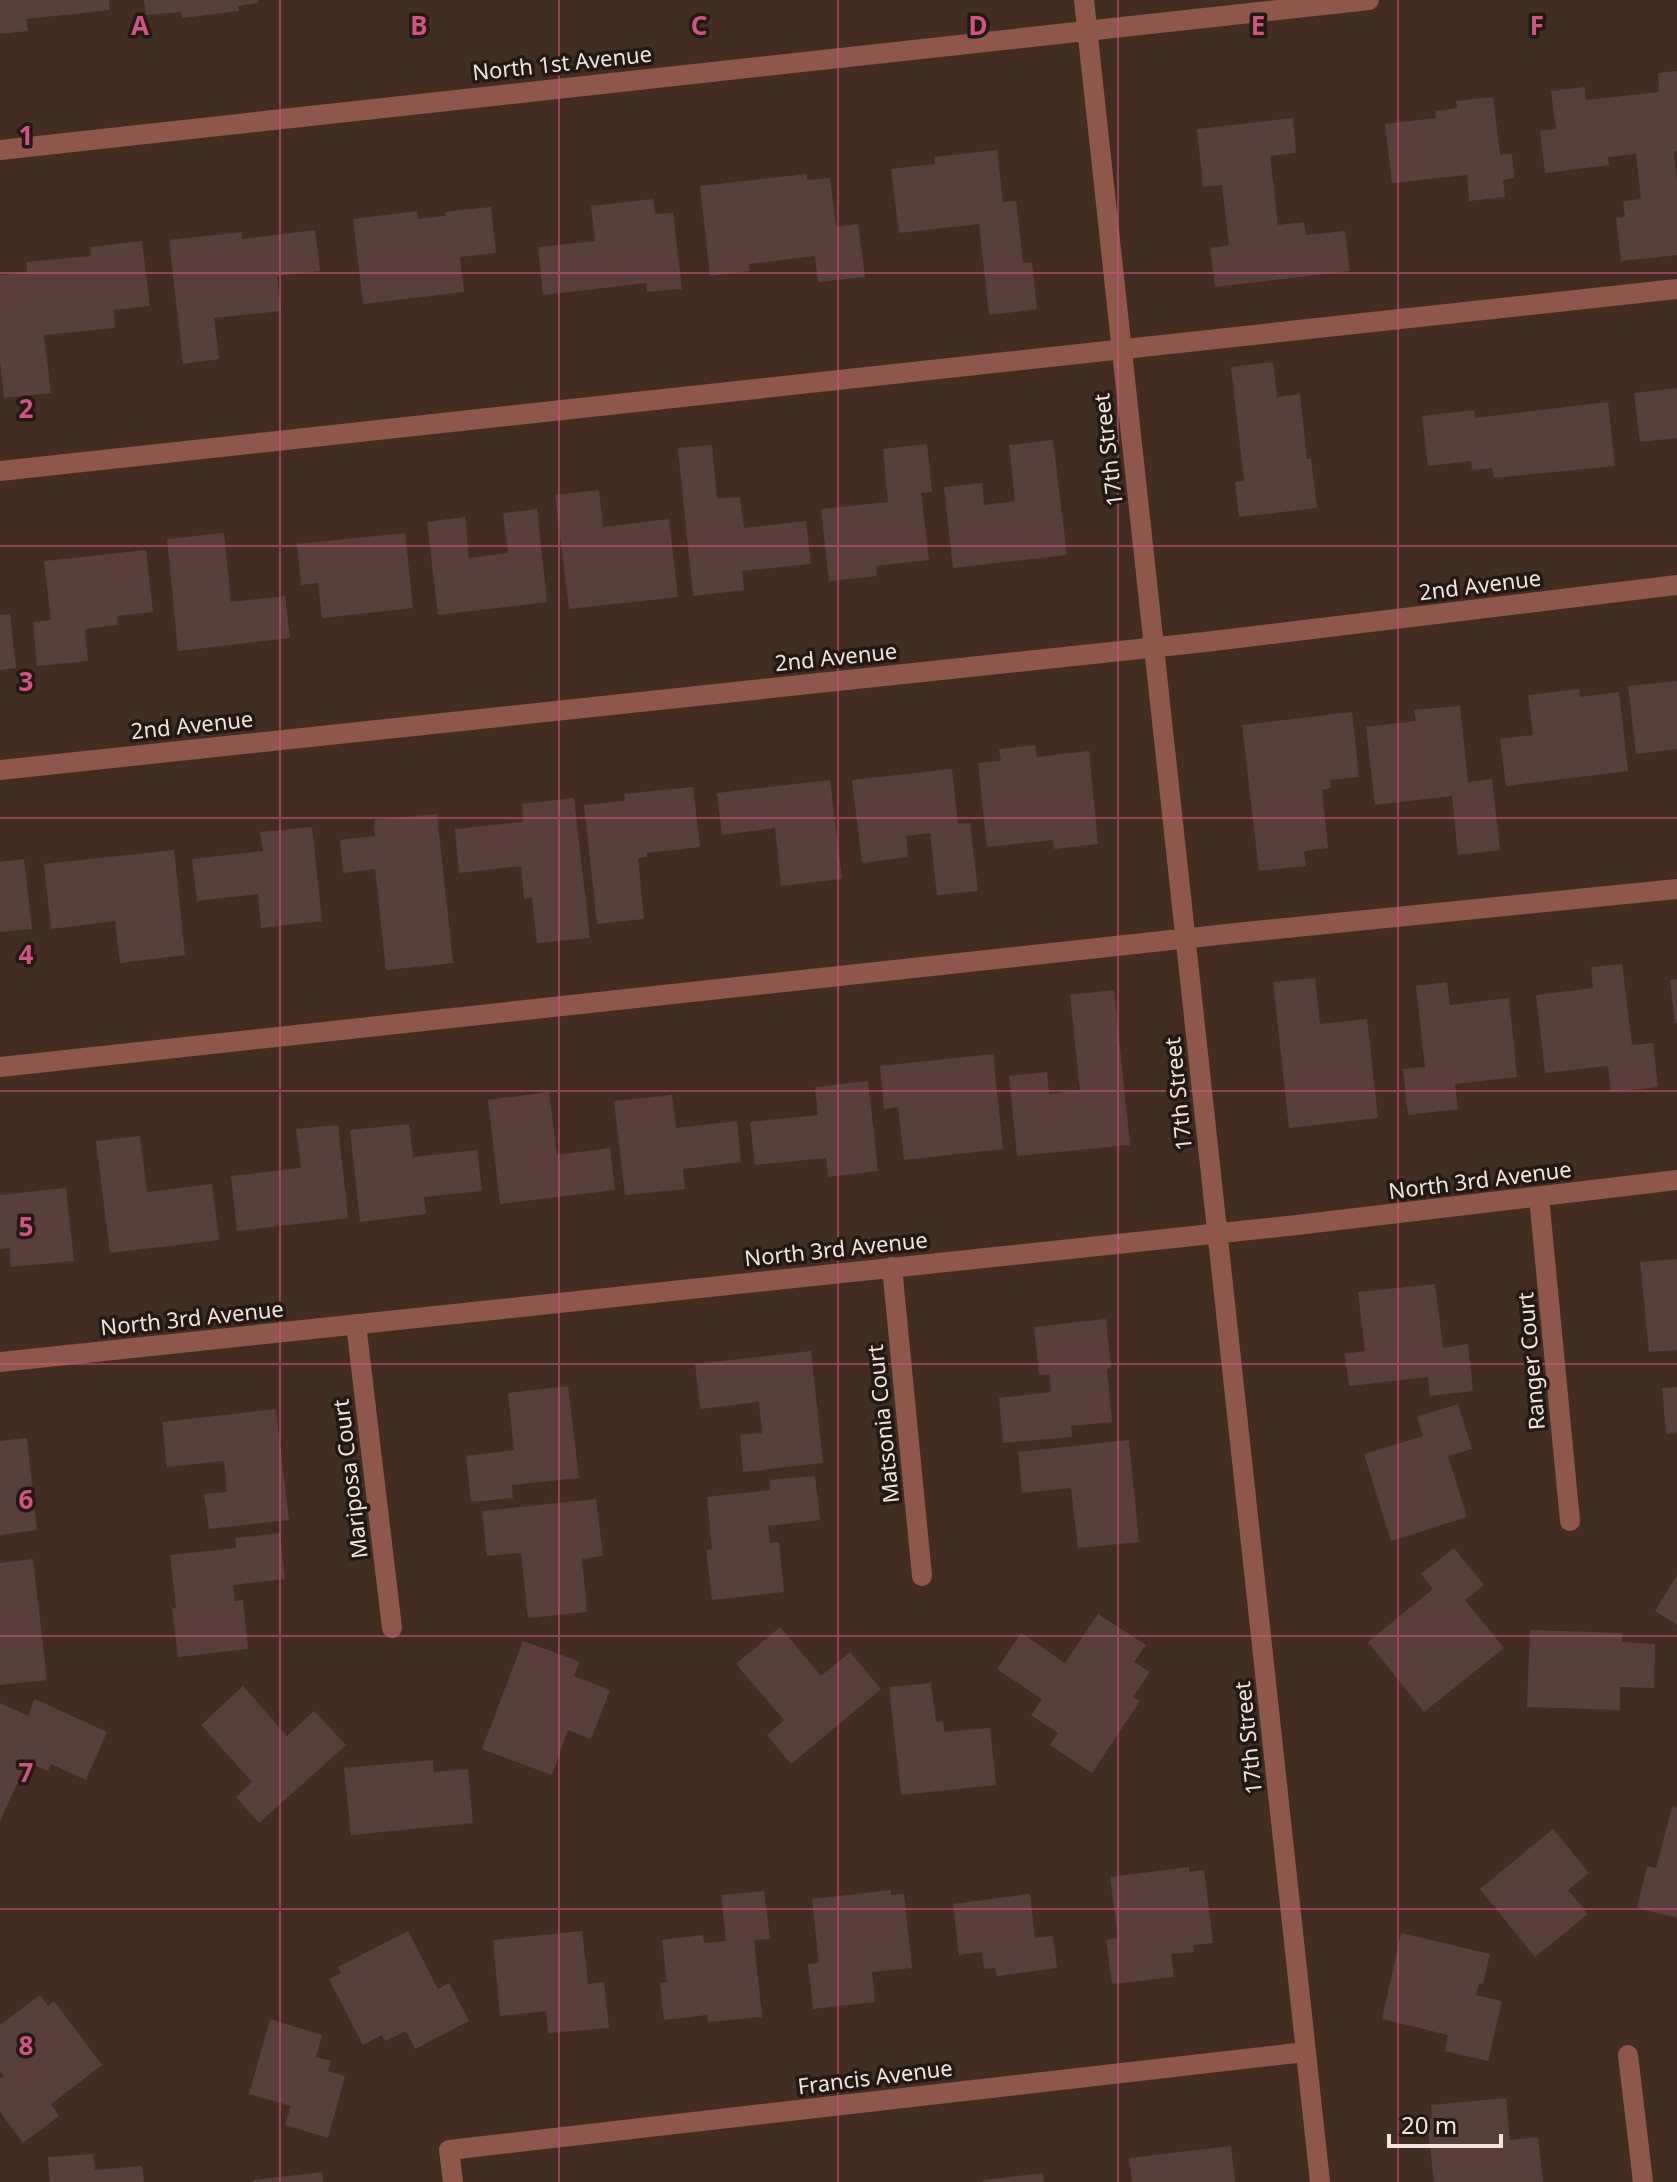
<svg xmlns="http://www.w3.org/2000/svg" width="1677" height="2182" font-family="'Noto Sans',sans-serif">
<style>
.building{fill:#583f39}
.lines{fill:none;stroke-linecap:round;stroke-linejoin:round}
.service{stroke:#8e574a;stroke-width:20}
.minor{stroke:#8e574a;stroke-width:20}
.tertiary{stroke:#8e574a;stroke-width:20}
.grid{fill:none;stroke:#d05582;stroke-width:2;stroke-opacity:0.55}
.labels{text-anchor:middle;stroke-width:7;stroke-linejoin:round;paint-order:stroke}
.street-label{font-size:22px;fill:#f2e4dc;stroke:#221913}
.grid-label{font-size:26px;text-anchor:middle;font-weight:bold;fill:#d05582;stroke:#221913;stroke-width:7;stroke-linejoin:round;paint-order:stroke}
</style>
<rect width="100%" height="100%" fill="#422e21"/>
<!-- building -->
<g class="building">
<polygon points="0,0 109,0 110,10 26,19 28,31 0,34"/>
<polygon points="144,0 258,0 258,3 238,6 239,11 182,18 181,12 146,15"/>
<polygon points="1677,71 1677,151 1674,152 1677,181 1677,255 1621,261 1616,218 1625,217 1623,201 1641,199 1636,154 1608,157 1609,165 1545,173 1540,131 1556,129 1551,91 1585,87 1586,100 1659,92 1658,73"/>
<polygon points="1493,97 1500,155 1512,154 1514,178 1503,180 1505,197 1469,201 1467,175 1392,183 1385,124 1436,118 1435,111 1457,108 1456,101"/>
<polygon points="1293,118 1296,153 1270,156 1278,225 1304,222 1306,235 1345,231 1350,271 1215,287 1210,248 1229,245 1222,185 1203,187 1197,129"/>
<polygon points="997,150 1003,202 1016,201 1023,263 1032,262 1037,309 989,315 979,224 899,233 891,169 935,164 934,157"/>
<polygon points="807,174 807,180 830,178 836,227 858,224 865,277 818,282 815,256 749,264 750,271 710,276 700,186"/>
<polygon points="653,199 655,214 673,213 682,289 647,292 646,283 543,295 538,247 595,241 591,206"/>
<polygon points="491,207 496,253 460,257 464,292 363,304 353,219 417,211 418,219 445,216 445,212"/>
<polygon points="315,230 320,271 277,276 281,311 214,318 219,359 183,364 169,240 242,232 242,239"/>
<polygon points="142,241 150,306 113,310 115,328 44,335 51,393 4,398 0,361 0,275 27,272 26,262 91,256 90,247"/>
<polygon points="1273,362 1277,397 1300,394 1307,459 1311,459 1317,508 1239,517 1235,482 1244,481 1231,367"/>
<polygon points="1677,388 1677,438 1640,442 1634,393"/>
<polygon points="1608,402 1615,466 1494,478 1492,468 1472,470 1471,461 1428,466 1422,416 1474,410 1475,418"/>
<polygon points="1053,440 1067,555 953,568 944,487 982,483 984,505 1015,501 1009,445"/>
<polygon points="927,444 932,492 921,493 929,560 876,566 877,576 829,581 821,509 888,502 883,449"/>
<polygon points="712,445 717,499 740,497 744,528 806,521 811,564 742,571 744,590 693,596 678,448"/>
<polygon points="599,490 603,527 669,519 678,597 569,609 555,495"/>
<polygon points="537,509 547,602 438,615 427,522 465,517 469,558 508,553 503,513"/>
<polygon points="224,533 231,602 285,596 290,638 178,651 167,539"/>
<polygon points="405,533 413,608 322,618 318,583 301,585 297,544"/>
<polygon points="146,550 153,612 117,616 118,625 85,629 88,661 37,666 33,622 51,620 44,561"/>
<polygon points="10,614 16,668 0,670 0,615"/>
<polygon points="1677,681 1677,749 1636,754 1628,686"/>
<polygon points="1579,689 1580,697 1619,692 1628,771 1506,786 1500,739 1533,735 1528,695"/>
<polygon points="1460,706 1468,782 1492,779 1500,850 1458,855 1452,796 1375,805 1366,727 1416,721 1414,710"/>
<polygon points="1352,712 1359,777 1330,780 1331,788 1322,790 1328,848 1304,851 1306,866 1259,871 1242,725"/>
<polygon points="1035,745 1037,757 1089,751 1098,844 1054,849 1053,840 987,847 978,763 1001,761 999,749"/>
<polygon points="952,769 958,824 970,823 978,891 937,895 930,833 906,836 908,857 862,863 852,780"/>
<polygon points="830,780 842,879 781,886 775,828 722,835 717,793"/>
<polygon points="693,787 700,847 647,853 647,857 638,858 644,919 597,924 584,805 625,801 624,794"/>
<polygon points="574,798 590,938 537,943 532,898 524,899 521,866 459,873 455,829 523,822 522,804"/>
<polygon points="437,814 453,963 386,970 375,869 343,873 340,840 375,836 374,820"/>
<polygon points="312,827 322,921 261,928 258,894 197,901 192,859 263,851 260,832"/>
<polygon points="174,850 185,955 120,963 115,921 51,929 44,864"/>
<polygon points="24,859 32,929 0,932 0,862"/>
<polygon points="1622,964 1632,1045 1653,1043 1658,1087 1611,1092 1608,1066 1545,1073 1536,995 1593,988 1591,967"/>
<polygon points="1315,978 1320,1024 1367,1019 1378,1118 1289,1128 1273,982"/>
<polygon points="1677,979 1677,1023 1675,1023 1670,980"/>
<polygon points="1447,982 1450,1005 1509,998 1517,1077 1455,1084 1458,1109 1408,1115 1403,1069 1425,1067 1416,986"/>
<polygon points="1114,990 1130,1145 1017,1156 1009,1076 1047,1072 1049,1094 1080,1090 1070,995"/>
<polygon points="993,1054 1003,1149 904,1160 898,1107 884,1109 880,1066"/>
<polygon points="868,1081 878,1171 828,1177 826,1158 755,1165 750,1122 818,1115 815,1087"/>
<polygon points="549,1092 557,1155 610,1148 615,1190 500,1204 488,1100"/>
<polygon points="672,1095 676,1128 737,1121 741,1162 683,1169 685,1189 625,1195 614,1101"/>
<polygon points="409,1124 413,1157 477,1150 482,1191 424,1197 426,1214 360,1222 350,1130"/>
<polygon points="338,1125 348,1218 237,1231 231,1176 301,1168 296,1129"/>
<polygon points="140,1136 147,1192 212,1184 219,1240 110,1253 96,1141"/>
<polygon points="66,1188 74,1261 11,1267 9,1248 0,1249 0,1195"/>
<polygon points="1677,1259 1677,1350 1649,1352 1640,1262"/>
<polygon points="1435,1284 1443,1348 1468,1344 1473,1391 1430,1396 1428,1377 1349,1386 1345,1354 1365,1351 1358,1292"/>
<polygon points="1106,1319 1111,1368 1107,1369 1112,1422 1071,1426 1072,1437 1003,1443 999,1398 1051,1392 1049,1374 1039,1375 1034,1327"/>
<polygon points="811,1351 823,1463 743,1472 740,1435 762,1433 759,1402 700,1409 695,1364"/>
<polygon points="568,1386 579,1478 512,1485 513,1498 471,1502 466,1456 514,1450 508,1393"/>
<polygon points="1677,1387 1677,1432 1666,1434 1662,1388"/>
<polygon points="1458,1404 1472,1449 1448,1456 1467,1517 1391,1541 1364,1454 1423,1436 1417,1417"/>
<polygon points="276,1409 289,1520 209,1529 204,1494 227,1492 224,1461 167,1467 162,1422"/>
<polygon points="27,1438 37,1530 0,1535 0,1441"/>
<polygon points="1129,1440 1139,1542 1078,1548 1071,1488 1022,1493 1018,1452"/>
<polygon points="815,1476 820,1520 768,1526 770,1543 779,1542 784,1592 712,1600 706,1550 712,1549 707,1497 770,1490 769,1480"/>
<polygon points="596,1499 603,1556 582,1559 587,1612 528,1618 521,1553 487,1556 482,1511"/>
<polygon points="280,1533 285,1579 233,1585 235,1601 243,1600 248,1649 178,1657 172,1608 176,1608 170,1555 236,1548 235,1538"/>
<polygon points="1454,1548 1484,1585 1465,1600 1504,1648 1424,1712 1368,1642 1433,1589 1421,1574"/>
<polygon points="33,1559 47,1680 0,1685 0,1563"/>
<polygon points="1677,1575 1677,1625 1655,1611"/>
<polygon points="1098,1614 1146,1645 1134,1662 1150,1672 1133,1697 1140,1701 1092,1773 1050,1745 1058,1733 1031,1715 1042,1699 997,1669 1021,1633 1065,1663"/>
<polygon points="780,1627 821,1676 850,1652 881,1689 791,1764 767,1735 784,1720 736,1664"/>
<polygon points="1530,1630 1622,1633 1622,1642 1655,1644 1654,1688 1620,1687 1620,1710 1527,1707"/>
<polygon points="523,1641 580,1662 574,1676 610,1690 591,1739 568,1730 552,1775 482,1749"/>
<polygon points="931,1683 936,1722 943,1722 944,1732 990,1728 996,1785 901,1795 889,1687"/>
<polygon points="243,1686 287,1736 314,1711 346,1745 259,1823 236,1797 252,1782 201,1725"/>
<polygon points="35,1699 107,1732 86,1780 51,1764 48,1771 27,1762 0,1821 0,1703 28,1716"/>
<polygon points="433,1760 434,1772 468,1769 473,1823 351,1835 344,1768"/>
<polygon points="1672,1807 1677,1808 1677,1918 1637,1908 1647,1866 1656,1868"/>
<polygon points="1553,1829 1589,1873 1568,1890 1588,1914 1535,1957 1480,1889"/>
<polygon points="1189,1867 1189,1872 1204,1870 1213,1943 1193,1945 1194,1952 1171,1954 1174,1977 1112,1984 1106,1940 1118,1938 1110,1877"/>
<polygon points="891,1890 891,1895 904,1894 912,1968 872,1972 875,2002 813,2009 808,1964 819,1963 812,1899"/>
<polygon points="764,1891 770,1939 754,1940 762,2017 708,2022 707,2015 664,2020 660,1983 667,1982 662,1940 703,1935 704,1943 726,1941 721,1895"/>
<polygon points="1030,1894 1035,1938 1053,1936 1057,1968 997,1976 995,1968 984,1969 982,1952 959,1955 953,1904"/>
<polygon points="408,1931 438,1989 449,1983 469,2021 415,2049 406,2031 385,2041 382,2035 363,2045 329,1979 341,1973 338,1967"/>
<polygon points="582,1931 588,1984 604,1982 609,2028 548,2033 546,2011 500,2016 493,1940"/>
<polygon points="1401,1933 1490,1954 1483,1984 1479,1983 1476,1995 1502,2001 1488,2061 1445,2051 1448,2035 1382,2019"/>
<polygon points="40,1995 48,2006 54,2001 102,2065 51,2104 59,2116 23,2143 0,2112 0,2079 4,2076 0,2071 0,2025"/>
<polygon points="270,2019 322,2035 316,2057 331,2061 328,2071 345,2076 328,2138 285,2125 291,2106 249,2094"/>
<polygon points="1506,2098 1510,2140 1538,2137 1543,2182 1434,2182 1427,2119 1432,2118 1431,2105"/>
<polygon points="1231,2146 1235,2182 1132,2182 1129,2158"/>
<polygon points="93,2154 95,2170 142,2166 144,2182 50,2182 48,2157"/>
<polygon points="322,2172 323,2182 254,2182 254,2180"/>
<polygon points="1043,2173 1044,2182 983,2182 983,2180"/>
</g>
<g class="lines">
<!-- service -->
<g class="service">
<polyline points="0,471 1677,289"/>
<polyline points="0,1067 1236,933 1677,889"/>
</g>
<!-- minor -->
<g class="minor">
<polyline points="1084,0 1320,2182"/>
<polyline points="0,150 1369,0"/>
<polyline points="1539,1197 1570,1521"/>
<polyline points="892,1267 922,1576"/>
<polyline points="356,1324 392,1628"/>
<polyline points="0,1362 1297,1225 1677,1180"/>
<polyline points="1628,2055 1643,2182"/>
<polyline points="453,2182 449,2150 1305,2052"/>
</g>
<!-- tertiary -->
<polyline class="tertiary" points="0,770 1205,642 1677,585"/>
</g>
<!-- grid -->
<path class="grid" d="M280,0V2182M559,0V2182M838,0V2182M1118,0V2182M1398,0V2182M0,273H1677M0,546H1677M0,818H1677M0,1091H1677M0,1364H1677M0,1636H1677M0,1909H1677"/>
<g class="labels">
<!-- street labels -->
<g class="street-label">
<text transform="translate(562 63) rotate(-6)" y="8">North 1st Avenue</text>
<text transform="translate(1108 450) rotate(-97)" y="8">17th Street</text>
<text transform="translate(1480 585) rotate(-7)" y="8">2nd Avenue</text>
<text transform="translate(836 657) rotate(-6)" y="8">2nd Avenue</text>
<text transform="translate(192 725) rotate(-6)" y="8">2nd Avenue</text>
<text transform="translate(1178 1094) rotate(-96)" y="8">17th Street</text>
<text transform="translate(1480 1180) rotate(-7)" y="8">North 3rd Avenue</text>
<text transform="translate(836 1249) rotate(-6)" y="8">North 3rd Avenue</text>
<text transform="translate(192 1318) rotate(-6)" y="8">North 3rd Avenue</text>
<text transform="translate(1531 1361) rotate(-95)" y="8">Ranger Court</text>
<text transform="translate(883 1424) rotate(-96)" y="8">Matsonia Court</text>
<text transform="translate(350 1479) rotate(-97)" y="8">Mariposa Court</text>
<text transform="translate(1248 1738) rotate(-96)" y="8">17th Street</text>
<text transform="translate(875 2077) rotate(-7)" y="8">Francis Avenue</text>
</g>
</g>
<g class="grid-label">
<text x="140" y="35">A</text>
<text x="419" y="35">B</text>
<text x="699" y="35">C</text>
<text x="978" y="35">D</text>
<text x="1258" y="35">E</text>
<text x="1537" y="35">F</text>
<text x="26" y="145">1</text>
<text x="26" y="418">2</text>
<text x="26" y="691">3</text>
<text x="26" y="964">4</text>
<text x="26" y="1236">5</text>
<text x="26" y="1509">6</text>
<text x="26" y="1782">7</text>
<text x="26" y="2055">8</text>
</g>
<!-- scale -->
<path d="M1389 2134v12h112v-12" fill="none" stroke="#f2e4dc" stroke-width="4"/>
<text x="1401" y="2134" font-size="24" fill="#f2e4dc" stroke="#221913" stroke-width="6" paint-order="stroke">20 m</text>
</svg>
